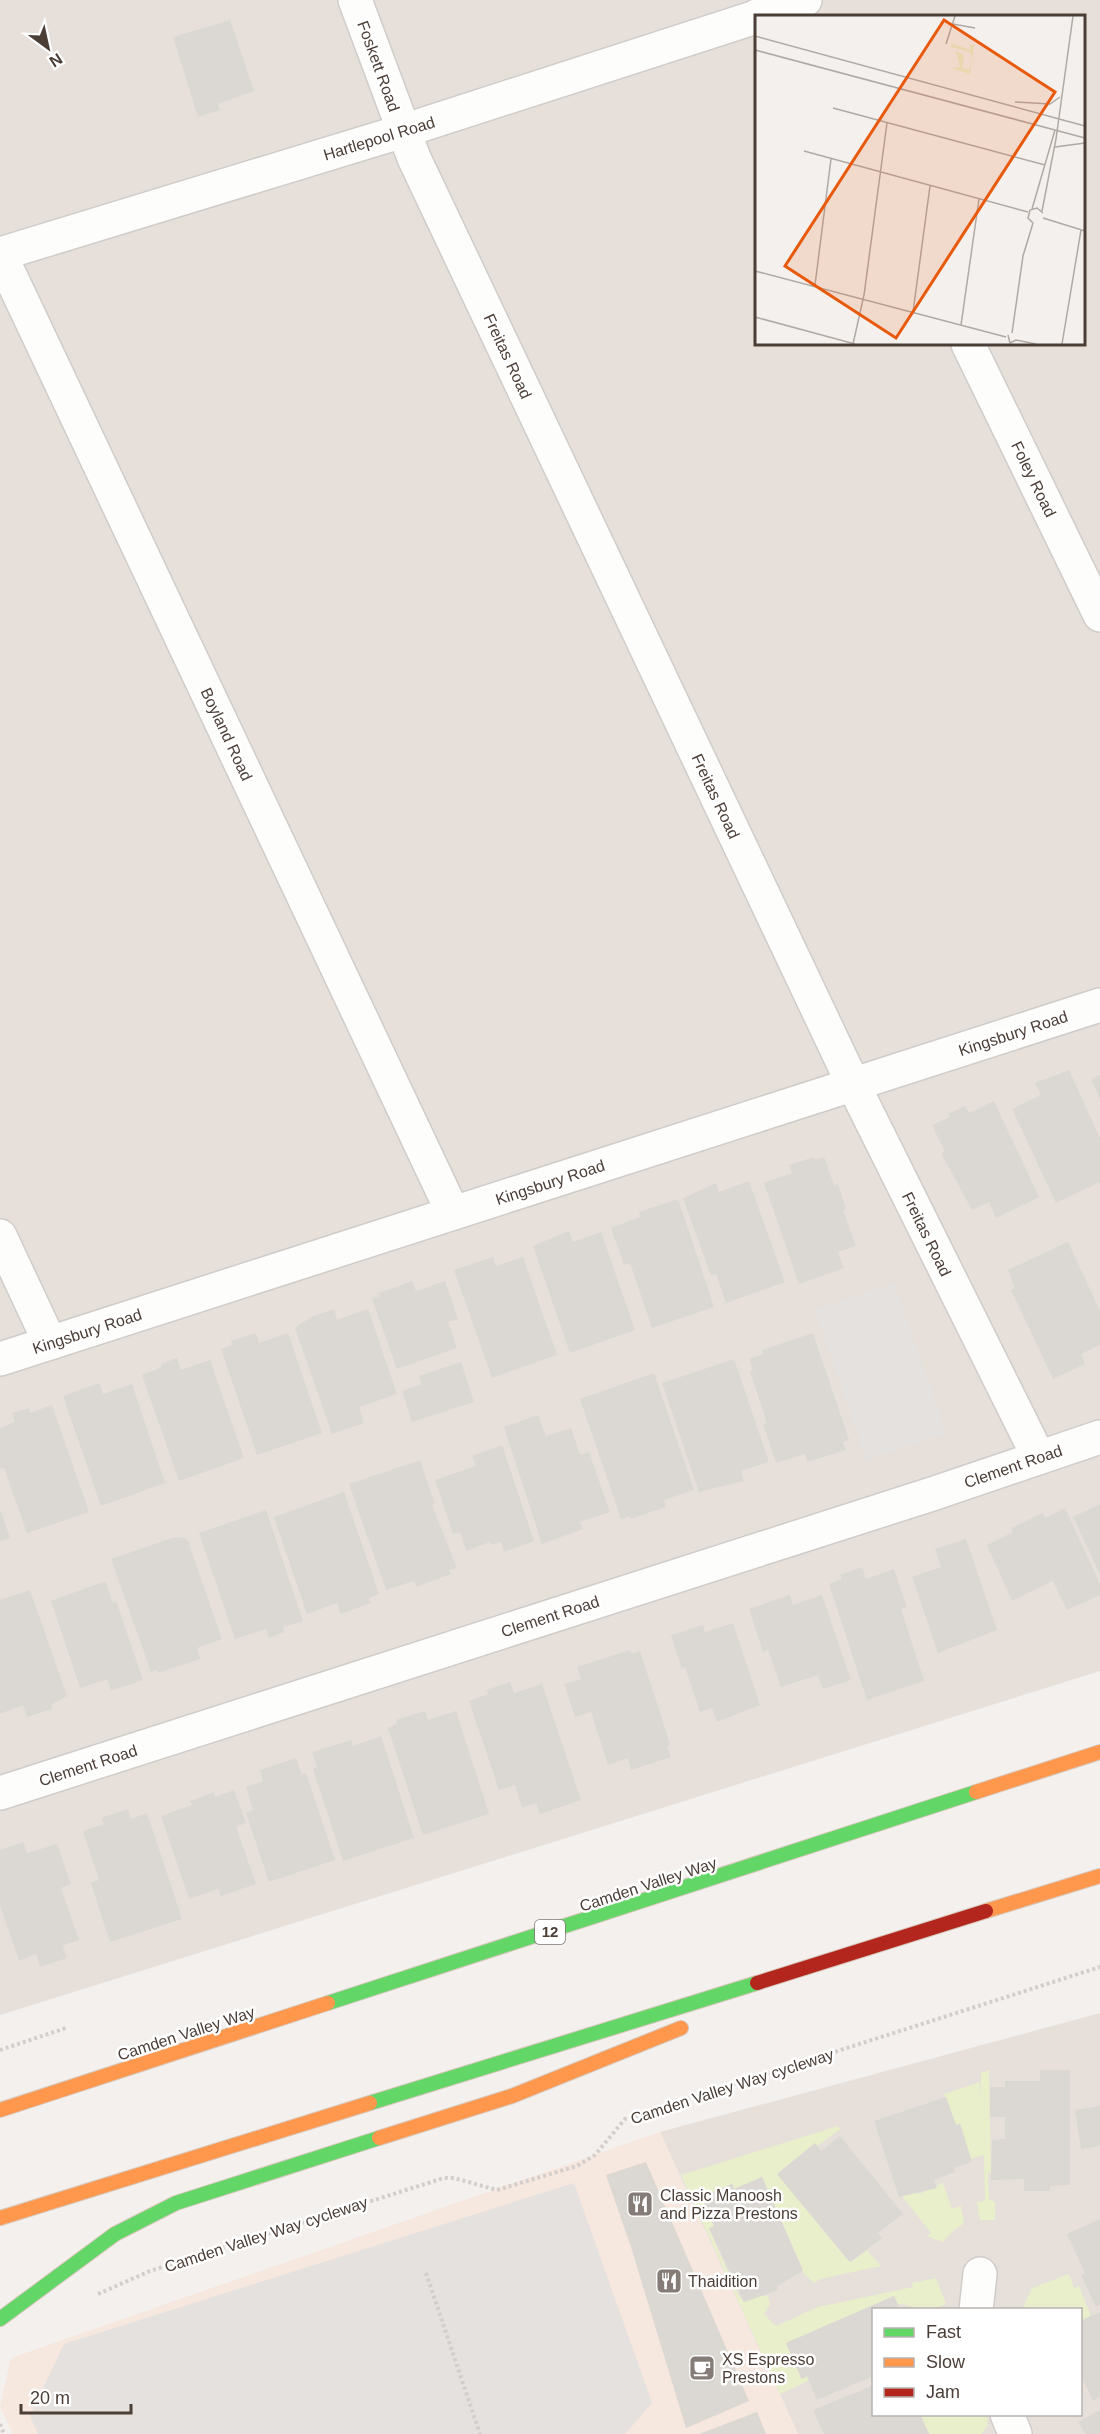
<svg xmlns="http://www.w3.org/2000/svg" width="1100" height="2434" font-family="Helvetica,sans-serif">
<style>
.residential{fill:#e7e0da;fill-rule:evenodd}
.commercial{fill:#f6e7df}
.green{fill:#e9eecb}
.parking{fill:#e5e1de}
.building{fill:#dbd7d3}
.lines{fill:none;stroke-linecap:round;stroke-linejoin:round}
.street-casing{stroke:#d0ccc9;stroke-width:36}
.fast-casing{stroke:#d7c6b9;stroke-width:16}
.slow-casing{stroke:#d7c6b9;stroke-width:16}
.jam-casing{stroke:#d7c6b9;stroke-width:16}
.path{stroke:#d3cecb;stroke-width:4;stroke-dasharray:3 3;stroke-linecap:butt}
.street{stroke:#fdfdfc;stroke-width:33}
.fast{stroke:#63d668;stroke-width:14}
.slow{stroke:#ff974d;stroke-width:14}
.jam{stroke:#b3261e;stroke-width:14}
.labels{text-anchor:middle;stroke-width:5;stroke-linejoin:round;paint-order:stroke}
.shield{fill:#fff;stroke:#817873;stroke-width:1.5}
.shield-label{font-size:15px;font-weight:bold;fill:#4b3e37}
.street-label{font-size:16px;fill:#4b3e37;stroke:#fff}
.poi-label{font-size:16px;fill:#4b3e37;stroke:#fff;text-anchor:start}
.inset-road{fill:none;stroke:#b0a9a4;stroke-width:1.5}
.view{fill:#e8590c;fill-opacity:0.15;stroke:#e8590c;stroke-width:3}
.inset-edge{fill:none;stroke:#4b3e37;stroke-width:3}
</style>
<rect width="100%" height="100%" fill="#f3f0ed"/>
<!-- residential -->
<g class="residential">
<path d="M0,0H1100V1671L0,2015ZM756,16H1084V344H756Z"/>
<path d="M1100,2013V2434H798L660,2132ZM874,2310H1080V2414H874Z"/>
</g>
<!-- commercial -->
<polygon class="commercial" points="660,2132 798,2434 13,2434 0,2407 11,2358"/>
<!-- green -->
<g class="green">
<polygon points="989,2070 991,2174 988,2172 989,2199 995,2202 995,2220 980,2220 977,2202 985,2201 984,2155 971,2159 960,2124 956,2125 944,2094 980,2082 981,2101 981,2073"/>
<path d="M838,2126L841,2129L777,2174L846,2258L851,2262L867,2250L881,2266L820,2279L814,2283L801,2271L803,2270L762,2177L734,2189L732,2184L702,2197L714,2226L709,2229L739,2296L744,2302L762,2294L763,2297L768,2295L770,2304L764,2314L776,2326L818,2307L913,2287L912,2283L936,2278L946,2304C938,2307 925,2313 916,2309C910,2307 907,2304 898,2304L894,2296L786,2343L801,2379L807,2376L808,2381L780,2394L681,2175Z"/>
<polygon points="943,2183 952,2209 961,2206 964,2223 952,2232 943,2242 927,2236 931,2233 902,2196 918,2191 919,2194"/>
<polygon points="1069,2274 1074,2288 1079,2286 1091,2316 1081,2321 1080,2310 1022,2309 1032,2288"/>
<polygon points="920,2415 988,2415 987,2426 982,2434 929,2434"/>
</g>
<!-- parking -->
<g class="parking">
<polygon points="894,1283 946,1433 867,1460 815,1310"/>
<polygon points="574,2183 652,2403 625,2434 38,2434 30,2416 64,2344"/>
</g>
<!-- building -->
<g class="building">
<polygon points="230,20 254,91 218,104 220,110 198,117 173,37"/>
<polygon points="1069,1070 1100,1138 1100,1182 1056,1203 1012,1109 1041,1095 1035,1083"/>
<polygon points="1100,1075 1100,1099 1091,1079"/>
<polygon points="994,1101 1039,1197 996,1218 989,1202 972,1210 941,1153 945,1152 932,1125 950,1117 948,1114 965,1106 969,1113"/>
<polygon points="814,1157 815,1160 824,1157 834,1185 838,1184 846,1208 843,1210 856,1246 838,1252 844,1268 799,1284 764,1183 792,1173 789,1165"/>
<polygon points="749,1181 785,1282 726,1303 716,1274 711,1276 683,1198 716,1183 719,1192"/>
<polygon points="678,1199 714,1307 652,1328 630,1263 624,1265 611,1228 640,1217 639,1212"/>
<polygon points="569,1231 573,1242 601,1232 635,1330 570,1353 533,1246"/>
<polygon points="1068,1242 1100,1311 1100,1345 1081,1354 1085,1364 1053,1379 1011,1290 1015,1288 1008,1270"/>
<polygon points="493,1257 496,1266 523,1257 557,1355 492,1378 454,1270"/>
<polygon points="412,1281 416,1291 445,1281 458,1319 448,1322 457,1348 397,1369 372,1299 380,1296 379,1293"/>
<polygon points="334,1309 337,1320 368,1309 397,1394 359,1407 364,1423 332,1434 295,1328 311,1317"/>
<polygon points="256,1333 259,1343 288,1333 322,1433 257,1455 221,1349 232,1345 231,1341"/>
<polygon points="813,1333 849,1440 843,1442 846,1450 807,1462 805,1454 776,1463 763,1424 767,1423 750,1372 753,1370 749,1359 763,1354 762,1350"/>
<polygon points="177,1358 181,1370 210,1360 244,1458 179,1481 142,1375 162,1367 161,1364"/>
<polygon points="734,1359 769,1462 741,1471 744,1481 699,1492 662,1383"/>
<polygon points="461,1362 474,1402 412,1422 402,1391 422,1384 419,1376"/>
<polygon points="654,1373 694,1490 664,1500 666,1507 630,1519 630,1516 621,1519 580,1399"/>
<polygon points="99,1383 103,1394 132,1384 165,1483 101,1506 63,1396"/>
<polygon points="52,1405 89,1512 27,1533 4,1468 0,1469 0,1428 15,1422 12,1413 29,1408 30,1413"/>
<polygon points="538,1415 546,1436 571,1428 580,1455 589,1452 610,1512 580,1522 583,1529 542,1544 504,1427"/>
<polygon points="502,1445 534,1541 504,1552 501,1542 491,1545 490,1542 466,1551 460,1532 453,1534 435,1480 476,1466 472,1456"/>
<polygon points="420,1460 435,1504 432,1505 457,1568 449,1570 451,1574 416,1587 414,1581 386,1590 349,1484"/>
<polygon points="344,1492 379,1594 369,1598 371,1603 341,1614 337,1603 307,1614 274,1517"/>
<polygon points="1100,1504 1100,1574 1073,1517"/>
<polygon points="1065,1508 1100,1584 1100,1595 1067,1610 1053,1581 1012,1601 987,1545 1013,1532 1011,1528 1043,1513 1045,1518"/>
<polygon points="0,1509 10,1538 0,1541"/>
<polygon points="266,1510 303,1621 283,1627 284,1632 269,1638 266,1629 235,1639 199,1533"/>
<polygon points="182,1537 188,1541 222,1639 197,1648 200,1659 158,1673 157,1670 151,1672 111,1559 172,1538"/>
<polygon points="966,1539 997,1630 938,1653 912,1577 941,1567 935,1549"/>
<polygon points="862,1567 866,1579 894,1569 907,1607 901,1609 924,1681 867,1700 829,1584 842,1579 840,1575"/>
<polygon points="105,1581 113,1603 116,1601 143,1680 111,1691 108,1679 80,1688 51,1601"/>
<polygon points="30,1590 67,1696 51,1705 52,1709 27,1717 23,1705 0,1714 0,1600"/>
<polygon points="790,1595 793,1605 822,1595 851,1680 823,1689 818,1675 781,1687 768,1650 763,1652 749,1609"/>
<polygon points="733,1623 760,1705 717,1722 712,1708 700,1712 685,1667 682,1669 671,1635 703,1625 705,1632"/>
<polygon points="630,1650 632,1654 640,1651 670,1744 667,1746 671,1757 631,1770 628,1758 608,1765 591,1712 575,1717 564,1684 581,1679 577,1667"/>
<polygon points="510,1682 514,1693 542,1684 581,1800 540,1814 536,1803 522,1808 515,1785 499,1790 469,1701 488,1694 486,1690"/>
<polygon points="425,1711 428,1720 456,1711 489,1814 423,1835 388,1728 397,1724 396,1720"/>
<polygon points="381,1736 414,1838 343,1861 313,1769 317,1767 312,1752 351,1740 353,1746"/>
<polygon points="296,1758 302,1775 306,1773 335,1860 269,1882 246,1813 253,1810 246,1787 263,1781 260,1770"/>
<polygon points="234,1790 246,1823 236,1827 256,1884 221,1896 218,1889 189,1899 161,1816 192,1805 190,1801 214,1792 215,1797"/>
<polygon points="128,1809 131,1819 147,1813 182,1919 110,1942 91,1883 99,1880 83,1831 104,1824 101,1818"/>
<polygon points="23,1842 27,1853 57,1844 71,1884 61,1888 79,1940 63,1945 67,1958 40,1967 36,1954 19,1961 0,1905 0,1850"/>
<polygon points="1040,2070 1070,2070 1070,2185 1050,2186 1050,2191 1024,2191 1024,2179 991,2180 992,2140 1005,2139 1005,2117 990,2117 990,2087 1005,2087 1005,2081 1040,2081"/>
<polygon points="946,2097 956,2125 960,2124 972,2162 954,2168 955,2172 934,2180 937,2188 899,2197 874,2121"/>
<polygon points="1100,2106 1100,2146 1081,2149 1075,2110"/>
<polygon points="840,2136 903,2214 878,2233 882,2238 850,2262 777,2174 815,2143 821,2151"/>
<polygon points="646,2162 749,2401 686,2428 631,2247 606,2175"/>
<polygon points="762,2177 803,2271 777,2286 778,2290 744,2302 709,2228 714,2226 702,2197 732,2184 734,2189"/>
<polygon points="1100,2219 1100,2305 1096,2307 1081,2275 1085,2273 1067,2234"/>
<polygon points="894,2296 900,2310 874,2310 874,2376 817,2400 807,2376 802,2379 786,2343"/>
<polygon points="1100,2312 1100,2397 1093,2401 1080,2374 1080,2321"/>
<polygon points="874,2385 874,2414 920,2414 929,2434 824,2434 813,2410"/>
<polygon points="1100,2410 1100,2434 1085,2434 1078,2422"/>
<polygon points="757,2412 766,2434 699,2434"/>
</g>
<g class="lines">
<defs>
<g id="street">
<polyline points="355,0 414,158 853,1084 1038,1456"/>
<polyline points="757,16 805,0"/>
<polyline points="0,254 453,1213"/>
<polyline points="0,254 403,131 756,17"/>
<polyline points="968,344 1100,615"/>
<polyline points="0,1236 50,1343"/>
<polyline points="0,1359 1100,1005"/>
<polyline points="0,1793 932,1494 1100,1437"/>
<polyline points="976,2310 980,2274"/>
<polyline points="1007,2414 1015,2434"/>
</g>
<g id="fast">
<polyline points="328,2003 976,1792"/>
<polyline points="370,2103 757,1983"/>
<polyline points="0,2319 115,2234 176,2203 379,2138"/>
</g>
<g id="slow">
<polyline points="976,1792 1100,1752"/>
<polyline points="986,1911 1100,1876"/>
<polyline points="0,2110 328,2003"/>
<polyline points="379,2138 512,2096 681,2028"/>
<polyline points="0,2218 370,2103"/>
</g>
<polyline id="jam" points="757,1983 986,1911"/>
</defs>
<!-- street casing -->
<use href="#street" class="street-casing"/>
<!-- fast casing -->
<use href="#fast" class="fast-casing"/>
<!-- slow casing -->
<use href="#slow" class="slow-casing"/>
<!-- jam casing -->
<use href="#jam" class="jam-casing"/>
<!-- path -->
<g class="path">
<polyline points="0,2050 66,2028"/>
<polyline points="426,2273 480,2434"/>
<polyline points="98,2294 150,2271 444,2178 454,2178 497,2190 577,2166 595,2155 625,2119 1100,1967"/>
<polyline points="0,2424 4,2434"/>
</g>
<!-- street -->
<use href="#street" class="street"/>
<!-- fast -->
<use href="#fast" class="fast"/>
<!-- slow -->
<use href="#slow" class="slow"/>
<!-- jam -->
<use href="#jam" class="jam"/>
</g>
<!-- icons -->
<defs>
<symbol id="restaurant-square" viewBox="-11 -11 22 22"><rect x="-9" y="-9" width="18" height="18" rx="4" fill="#867c77" stroke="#fff"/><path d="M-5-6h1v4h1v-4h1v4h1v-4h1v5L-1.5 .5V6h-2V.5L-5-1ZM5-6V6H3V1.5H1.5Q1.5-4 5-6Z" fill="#fff"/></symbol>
<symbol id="cafe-square" viewBox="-11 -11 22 22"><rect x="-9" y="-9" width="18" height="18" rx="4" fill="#867c77" stroke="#fff"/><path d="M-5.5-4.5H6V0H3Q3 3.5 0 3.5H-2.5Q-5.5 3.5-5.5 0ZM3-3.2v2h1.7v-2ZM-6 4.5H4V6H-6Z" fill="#fff"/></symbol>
</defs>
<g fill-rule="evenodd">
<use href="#restaurant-square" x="625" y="2189" width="30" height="30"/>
<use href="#restaurant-square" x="654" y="2266" width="30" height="30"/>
<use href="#cafe-square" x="687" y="2353" width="30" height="30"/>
</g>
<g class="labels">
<!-- shield labels -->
<rect class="shield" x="535" y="1920" width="30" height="24" rx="4.5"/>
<g class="shield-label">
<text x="550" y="1937">12</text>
</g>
<!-- street labels -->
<g class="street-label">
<text transform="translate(379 66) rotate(70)" y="6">Foskett Road</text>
<text transform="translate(379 138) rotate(-17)" y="6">Hartlepool Road</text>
<text transform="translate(508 356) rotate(65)" y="6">Freitas Road</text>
<text transform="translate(1034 479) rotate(64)" y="6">Foley Road</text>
<text transform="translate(227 734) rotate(65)" y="6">Boyland Road</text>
<text transform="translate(716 796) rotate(65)" y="6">Freitas Road</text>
<text transform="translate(1013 1033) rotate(-18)" y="6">Kingsbury Road</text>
<text transform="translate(550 1182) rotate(-18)" y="6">Kingsbury Road</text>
<text transform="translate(927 1234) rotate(64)" y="6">Freitas Road</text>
<text transform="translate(87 1331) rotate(-18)" y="6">Kingsbury Road</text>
<text transform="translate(1013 1466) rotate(-19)" y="6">Clement Road</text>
<text transform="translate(550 1616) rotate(-18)" y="6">Clement Road</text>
<text transform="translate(88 1765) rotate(-18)" y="6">Clement Road</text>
<text transform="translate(648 1884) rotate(-18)" y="6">Camden Valley Way</text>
<text transform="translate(186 2033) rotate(-18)" y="6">Camden Valley Way</text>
<text transform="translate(732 2086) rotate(-18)" y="6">Camden Valley Way cycleway</text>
<text transform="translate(266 2234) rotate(-18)" y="6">Camden Valley Way cycleway</text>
</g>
<!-- poi labels -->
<g class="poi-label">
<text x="660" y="2201">Classic Manoosh<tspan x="660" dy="18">and Pizza Prestons</tspan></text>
<text x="688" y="2287">Thaidition</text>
<text x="722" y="2365">XS Espresso<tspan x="722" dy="18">Prestons</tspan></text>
</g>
</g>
<!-- overview -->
<g transform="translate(755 15)">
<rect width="330" height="330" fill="#f3f0ed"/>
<path d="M196,28L215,35V30H219L215,59L196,53L205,52L201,36L209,40L207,53L214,55L217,43L215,37L196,32Z" fill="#e9eecb"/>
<path class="inset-road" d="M198,9L220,13M0,21L330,111M191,29L200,1M0,35L330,123M260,87L295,89L305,82M78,93L290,150M300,132L330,128M49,136L273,197M277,194L300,115M287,196L301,124L318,1M288,203L330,216M278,208L273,203L275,195L282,193L288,198M0,256L251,322M60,270L76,144M158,297L175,171M0,302L100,329M206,310L224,184M257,318L268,241L278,208M253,320L255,328L261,325L281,329M98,329L109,280L132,108M307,329L326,215"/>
<path class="view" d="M189,5L300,77L141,323L30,251Z"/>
<rect width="330" height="330" class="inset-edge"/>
</g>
<!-- legend -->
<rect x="872" y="2308" width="210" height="108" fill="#ffffff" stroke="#b7b2af" stroke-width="1.5"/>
<rect x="884" y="2328" width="30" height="9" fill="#63d668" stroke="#b7b2af" stroke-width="1.5"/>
<text x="926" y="2338" font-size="18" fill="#4b3e37">Fast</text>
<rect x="884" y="2358" width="30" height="9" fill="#ff974d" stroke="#b7b2af" stroke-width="1.5"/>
<text x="926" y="2368" font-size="18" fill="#4b3e37">Slow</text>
<rect x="884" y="2388" width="30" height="9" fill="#b3261e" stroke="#b7b2af" stroke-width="1.5"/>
<text x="926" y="2398" font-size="18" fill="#4b3e37">Jam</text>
<!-- north arrow -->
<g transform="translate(48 48) rotate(147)" stroke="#ffffff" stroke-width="4.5" paint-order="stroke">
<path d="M0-4.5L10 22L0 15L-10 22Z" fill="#4b3e37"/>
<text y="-9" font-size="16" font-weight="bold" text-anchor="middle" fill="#4b3e37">N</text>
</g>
<!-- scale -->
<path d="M21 2404v9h110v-9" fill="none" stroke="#4b3e37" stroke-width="3"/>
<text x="30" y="2404" font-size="18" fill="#4b3e37" stroke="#ffffff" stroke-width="4.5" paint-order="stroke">20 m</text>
</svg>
